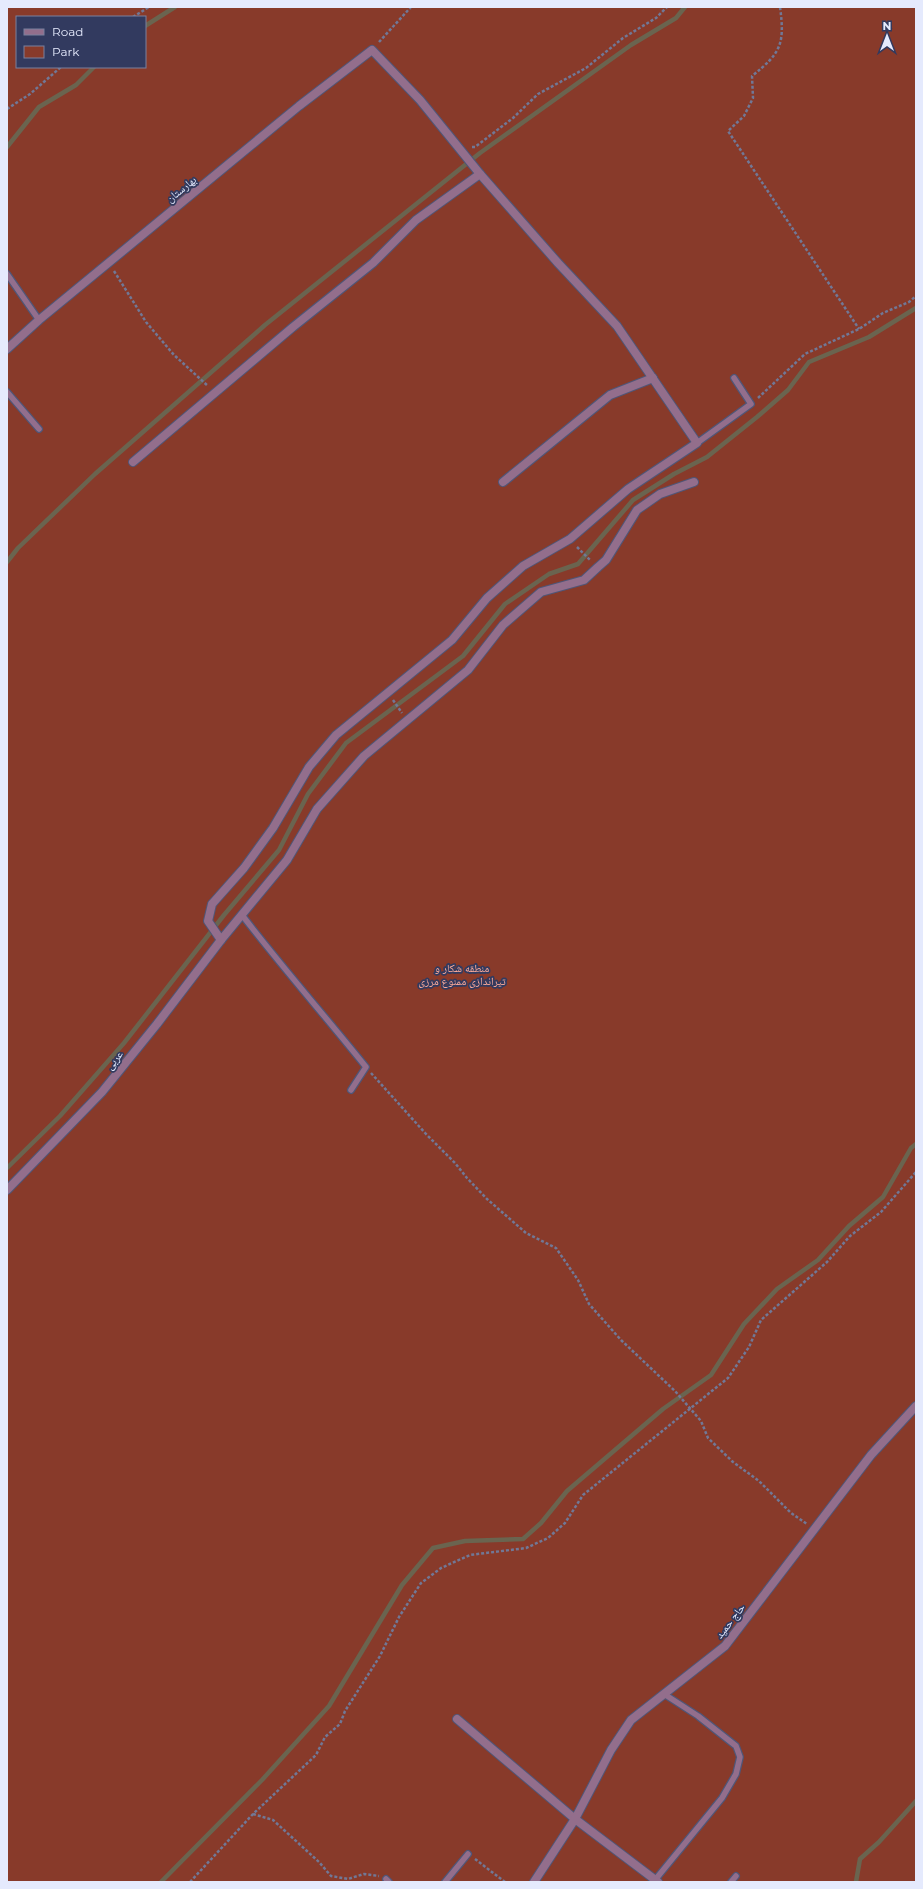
<svg xmlns="http://www.w3.org/2000/svg" width="923" height="1889" font-family="Montserrat,'Noto Naskh Arabic',sans-serif">
<style>
.green{fill:#883a2a;fill-rule:evenodd}
.lines{fill:none;stroke-linecap:round;stroke-linejoin:round}
.stream{stroke:#6a644f;stroke-width:4.5}
.service-casing{stroke:#4f5678;stroke-width:8}
.minor-casing{stroke:#4f5678;stroke-width:10}
.path{stroke:#717896;stroke-width:2.5;stroke-dasharray:3 2;stroke-linecap:butt}
.service{stroke:#936e8c;stroke-width:5.5}
.minor{stroke:#936e8c;stroke-width:8}
.labels{text-anchor:middle;stroke-width:3.5;stroke-linejoin:round;paint-order:stroke}
.street-label{font-size:11px;fill:#e5eafd;stroke:#323a5f}
.park-label{font-size:11px;fill:#ffac9a;stroke:#323a5f}
</style>
<rect width="100%" height="100%" fill="#323a5f"/>
<!-- green -->
<path class="green" d="M7,7H916V1882H7ZM17,17H145V67H17Z"/>
<g class="lines">
<!-- stream -->
<g class="stream">
<polyline points="145,26 175,7"/>
<polyline points="7,147 39,107 76,85 94,67"/>
<polyline points="7,562 18,548 95,474 265,325 480,153 631,45 676,18 685,7"/>
<polyline points="7,1168 60,1116 124,1043 224,915 279,850 308,794 346,743 463,656 505,604 549,574 578,564 633,500 674,474 707,457 757,417 788,390 809,362 869,337 916,308"/>
<polyline points="161,1882 262,1780 329,1706 402,1585 433,1548 465,1541 523,1539 541,1523 567,1491 663,1409 711,1375 744,1324 777,1289 818,1260 849,1226 883,1197 911,1148 916,1144"/>
<polyline points="856,1882 860,1859 879,1842 916,1801"/>
</g>
<defs>
<g id="service">
<polyline points="7,274 39,320"/>
<polyline points="7,392 39,429"/>
<polyline points="697,443 751,404 734,378"/>
<path d="M242,915C282,967 325,1016 366,1067L351,1090"/>
<polyline points="386,1879 389,1882"/>
<polyline points="655,1880 722,1798 736,1774 740,1757 736,1746 698,1716 664,1694"/>
<polyline points="445,1882 468,1854"/>
<polyline points="731,1882 736,1876"/>
</g>
<g id="minor">
<polyline points="7,349 39,320 299,106 372,50 420,100 480,174 558,263 617,326 697,443 628,489 570,539 523,566 487,598 452,640 336,735 309,767 273,828 244,868 212,904 208,921 221,940 157,1024 102,1092 7,1190"/>
<polyline points="133,462 293,327 373,263 416,220 480,174"/>
<polyline points="503,482 610,395 653,378"/>
<polyline points="221,940 287,860 317,809 364,756 468,670 503,625 541,592 584,580 598,567 606,560 637,510 660,494 694,482"/>
<polyline points="457,1719 575,1819 658,1882"/>
<polyline points="534,1882 575,1819 611,1750 631,1720 725,1646 871,1455 916,1406"/>
</g>
</defs>
<!-- service casing -->
<use href="#service" class="service-casing"/>
<!-- minor casing -->
<use href="#minor" class="minor-casing"/>
<!-- path -->
<g class="path">
<path d="M780,7C785,44 781,53 752,76L753,98L744,116L728,131L859,329"/>
<polyline points="133,17 149,7"/>
<polyline points="379,42 411,7"/>
<polyline points="7,109 30,94 61,67"/>
<polyline points="472,147 475,147 513,118 538,94 586,68 623,38 656,18 667,7"/>
<polyline points="114,271 146,322 174,355 208,386"/>
<polyline points="758,398 805,354 859,329 883,313 909,302 916,296"/>
<polyline points="577,547 590,560"/>
<polyline points="393,700 402,713"/>
<polyline points="371,1073 426,1134 455,1163 467,1178 487,1199 526,1233 556,1248 578,1280 589,1304 621,1340 675,1391 701,1421 708,1438 733,1462 759,1481 791,1513 807,1524"/>
<polyline points="253,1814 273,1820 319,1862 331,1876 348,1879 364,1874 379,1876"/>
<polyline points="475,1859 505,1882"/>
<polyline points="190,1882 253,1814 316,1755 325,1737 340,1724 345,1711 380,1656 399,1617 421,1583 441,1568 470,1555 526,1548 548,1538 565,1523 583,1495 728,1378 749,1347 761,1320 827,1262 850,1236 881,1212 916,1172"/>
</g>
<!-- service -->
<use href="#service" class="service"/>
<!-- minor -->
<use href="#minor" class="minor"/>
</g>
<g class="labels">
<!-- street labels -->
<g class="street-label">
<text transform="translate(181 189) rotate(-39)" y="4">بهارستان</text>
<text transform="translate(114 1060) rotate(-51)" y="4">عربی</text>
<text transform="translate(730 1621) rotate(-52)" y="4">حاج حمید</text>
</g>
<!-- park labels -->
<g class="park-label">
<text x="462" y="972">منطقه شکار و<tspan x="462" dy="13">تیراندازی ممنوع مرزی</tspan></text>
</g>
</g>
<!-- border -->
<rect width="923" height="1889" fill="none" stroke="#e5eafd" stroke-width="16"/>
<!-- legend -->
<rect x="16" y="16" width="130" height="52" fill="#323a5f" stroke="#7a809e"/>
<rect x="24" y="29" width="20" height="6" fill="#936e8c" stroke="#7a809e"/>
<text x="52" y="36" font-size="12" fill="#e5eafd">Road</text>
<rect x="24" y="46" width="20" height="12" fill="#883a2a" stroke="#7a809e"/>
<text x="52" y="56" font-size="12" fill="#e5eafd">Park</text>
<!-- north arrow -->
<g transform="translate(887 36)" stroke="#323a5f" stroke-width="3" paint-order="stroke">
<path d="M0-3L7 15L0 10L-7 15Z" fill="#e5eafd"/>
<text y="-6" font-size="11" font-weight="bold" text-anchor="middle" fill="#e5eafd">N</text>
</g>
</svg>
